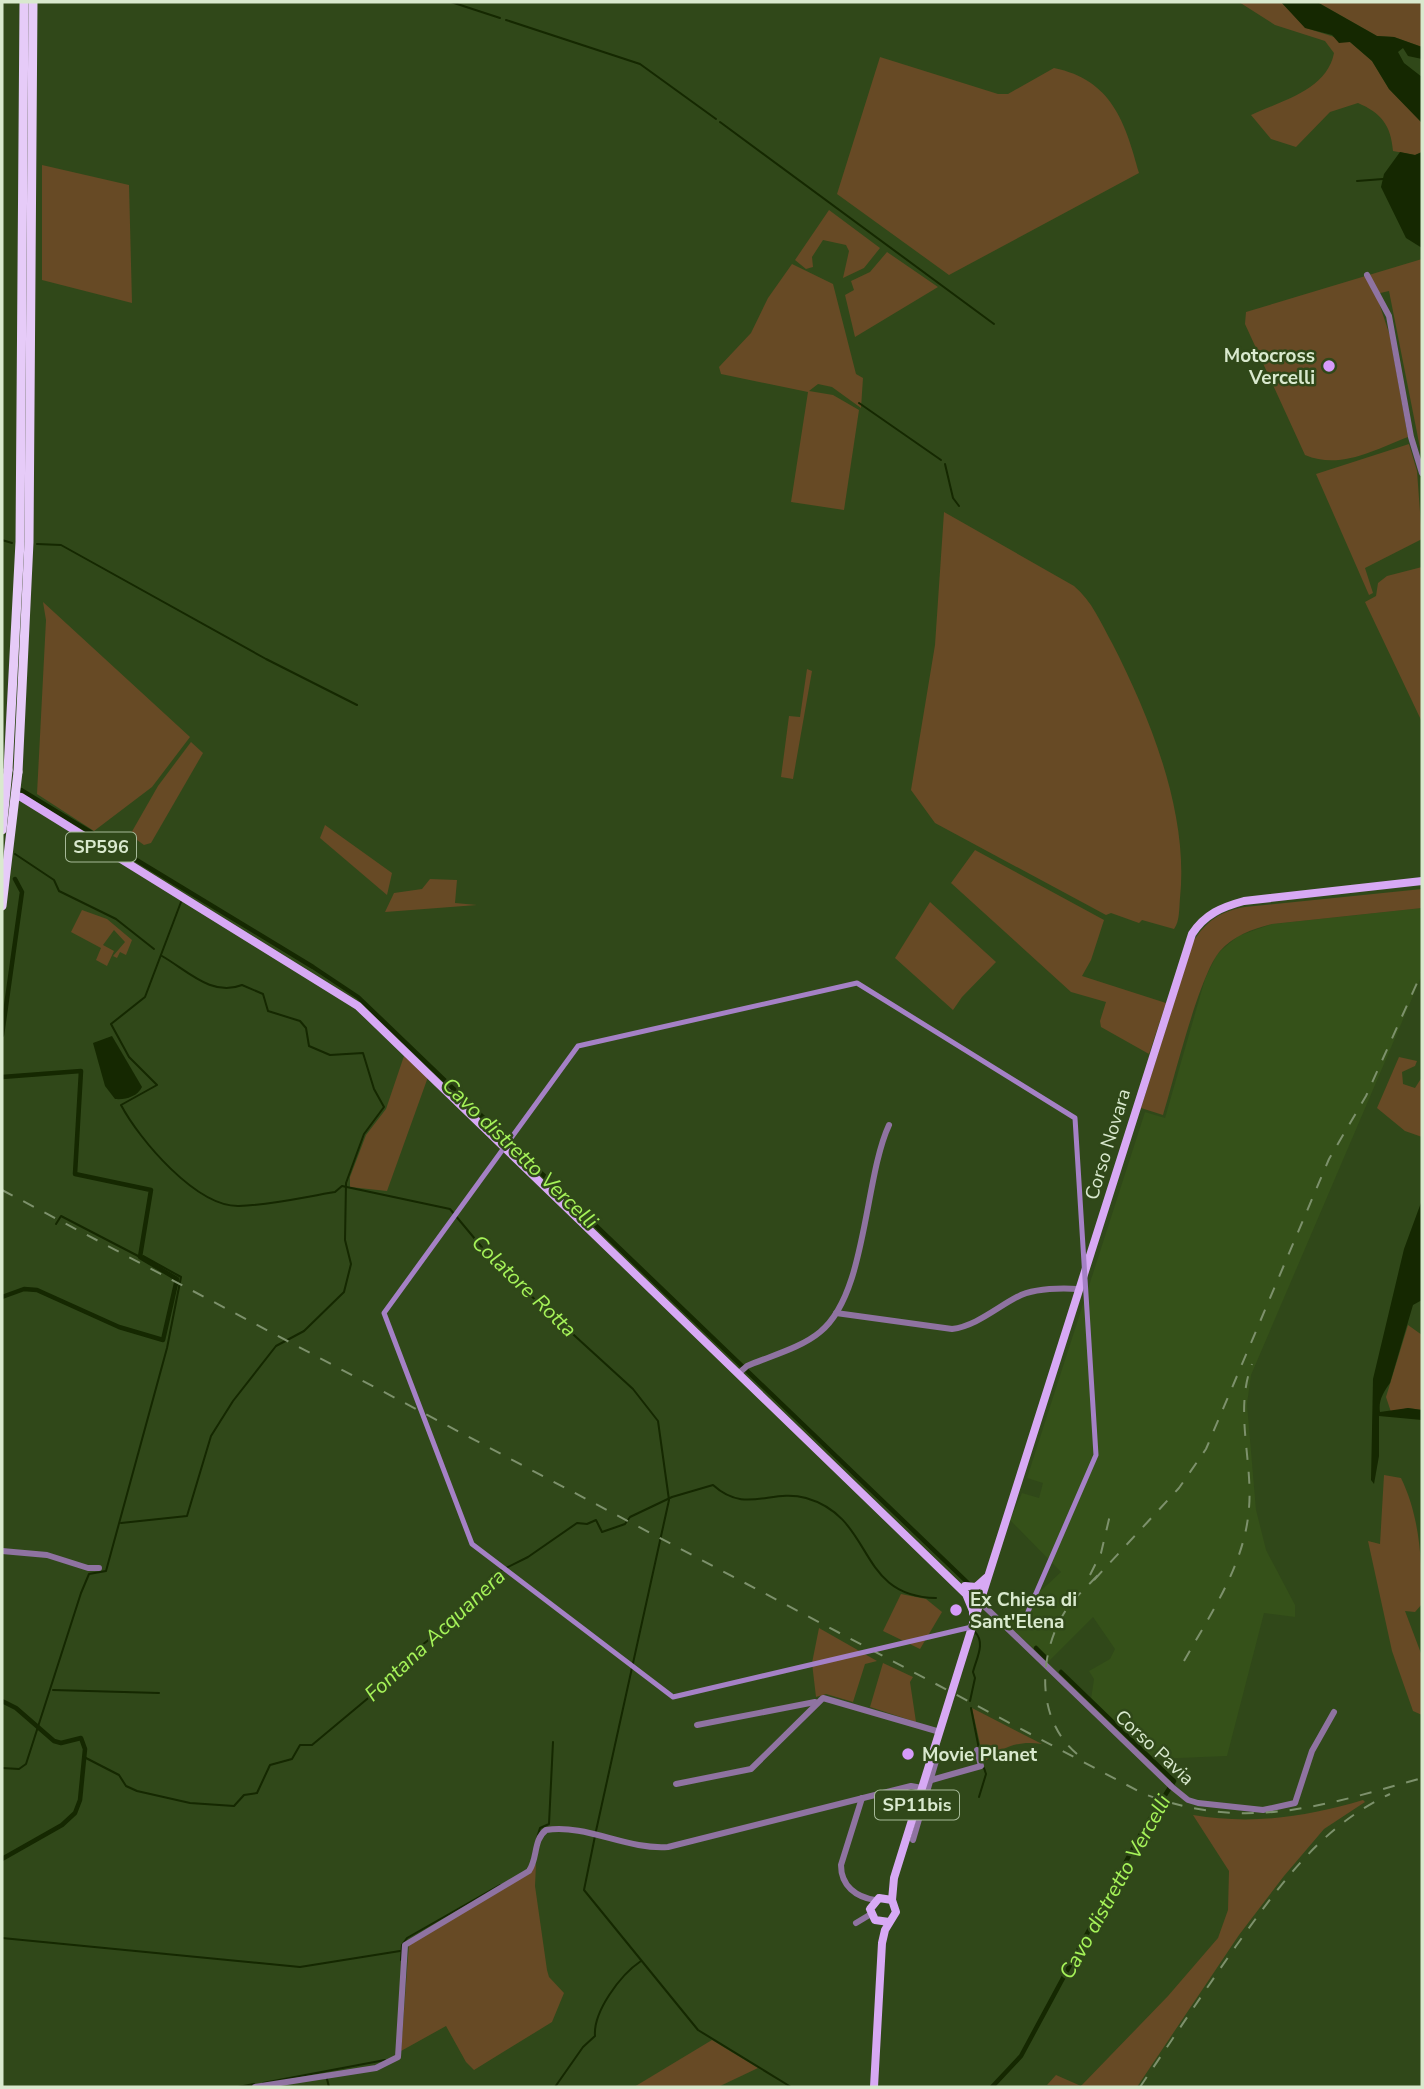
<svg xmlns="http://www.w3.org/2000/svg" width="1424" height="2089" font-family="'Nunito Sans',sans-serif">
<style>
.built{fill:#355119}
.green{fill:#674a25}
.water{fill:#152801}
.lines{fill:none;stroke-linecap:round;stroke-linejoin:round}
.stream{stroke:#152801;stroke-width:2}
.canal{stroke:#152801;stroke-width:4.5}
.minor{stroke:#8f73a1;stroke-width:6}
.major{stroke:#d7a9f4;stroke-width:8}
.highway{stroke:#e6cbf8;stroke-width:9}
.rail{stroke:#7d916c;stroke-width:2;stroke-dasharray:12 12;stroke-linecap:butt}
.highway-bridge{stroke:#e6cbf8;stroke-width:9}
.marked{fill:none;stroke:#a581c6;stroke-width:5;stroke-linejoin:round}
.poi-dot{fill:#d69bfa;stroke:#304819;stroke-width:2.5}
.labels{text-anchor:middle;stroke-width:5;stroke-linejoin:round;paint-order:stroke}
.shield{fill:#304819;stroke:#a6b998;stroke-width:2}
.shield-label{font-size:18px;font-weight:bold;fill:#d9e9ce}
.poi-label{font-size:19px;font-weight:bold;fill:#d9e9ce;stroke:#304819;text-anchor:start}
.street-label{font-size:19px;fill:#d9e9ce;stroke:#304819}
.water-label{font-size:21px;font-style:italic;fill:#a6f359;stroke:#304819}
</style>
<rect width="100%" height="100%" fill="#304819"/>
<!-- built -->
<polygon class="built" points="1422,908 1422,975 1251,1375 1247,1404 1256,1510 1266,1550 1295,1605 1295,1617 1264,1613 1227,1756 1154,1759 1091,1699 1094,1679 1089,1671 1110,1659 1115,1649 1093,1617 1048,1662 1006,1623 1061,1572 1010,1520 1022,1493 1039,1498 1043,1483 1027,1478 1145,1112 1165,1118 1205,979 1217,954 1238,936 1272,924"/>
<!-- green -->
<g class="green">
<path d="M1239,2H1281L1306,28L1350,42L1372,61L1389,89L1422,123V152L1415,155L1393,151C1391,125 1381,113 1358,103L1330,112L1296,147L1271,139L1251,115C1281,101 1327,90 1334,53L1325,41L1275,25Z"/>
<polygon points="1317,2 1422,2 1422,47 1394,37 1377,36"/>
<path d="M880,57L998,94H1008L1054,68C1112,80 1125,122 1139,173L949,275L837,194Z"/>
<polygon points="42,165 129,185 132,303 42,280"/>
<polygon points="829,210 880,248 864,268 843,278 849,251 846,245 823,240 812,257 813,267 806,269 795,260"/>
<polygon points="887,252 938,287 855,337 845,295 854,290 851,281 870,272"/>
<path d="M1422,259V458L1389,291L1376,294L1390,336L1408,437C1374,450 1340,470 1305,455L1245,324L1246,312Z"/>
<polygon points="792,264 833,284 856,374 863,378 861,408 832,387 818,384 809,391 833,395 859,410 844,510 791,502 808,392 721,374 719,367 751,333 768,298"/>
<polygon points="1409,444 1417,471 1422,539 1365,568 1373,593 1369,595 1316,474"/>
<path d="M944,512L1074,586C1092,601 1101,623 1112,643C1150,717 1189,813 1180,898C1179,908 1180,921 1174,929L1142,920L1139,923L1111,913L1106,915L935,823L911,790L935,645Z"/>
<polygon points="1422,567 1422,722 1365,602 1376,596 1378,583 1387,576"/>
<polygon points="43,602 190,737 152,787 94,831 37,794 46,620"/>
<polygon points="807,669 812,671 793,779 781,777 789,716 800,717"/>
<polygon points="191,742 203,753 151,843 144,845 130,835 158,786"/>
<polygon points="325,825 392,873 387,895 320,838"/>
<polygon points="975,850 1104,920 1091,960 1082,976 1166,1003 1149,1054 1101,1027 1100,1021 1106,1002 1071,992 951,883"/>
<polygon points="430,879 457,880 455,903 477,905 385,912 394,893 422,889"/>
<path d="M1422,889V908L1272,924C1252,929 1233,936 1220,951C1199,975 1174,1080 1163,1115L1141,1108L1193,942C1206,921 1221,911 1245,907Z"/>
<polygon points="930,902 996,962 962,997 953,1010 895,958"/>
<polygon points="82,910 107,919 132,940 126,955 120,952 117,958 113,956 125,942 114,930 103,945 114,951 107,966 96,960 101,948 71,932"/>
<polygon points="404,1056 428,1077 387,1191 350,1187 350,1177 366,1135 386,1109"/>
<polygon points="1399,1057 1417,1061 1415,1066 1402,1072 1403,1084 1415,1088 1422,1077 1422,1137 1405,1131 1377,1108"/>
<polygon points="1408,1325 1422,1335 1422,1410 1408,1408 1391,1412 1386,1397"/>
<path d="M1384,1475L1401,1478C1420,1517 1422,1561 1422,1604L1415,1612L1405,1611L1422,1656V1715L1413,1711L1392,1651L1368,1541L1380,1544Z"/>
<polygon points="901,1594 926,1599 942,1612 920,1649 883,1631"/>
<polygon points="819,1628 877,1661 865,1664 853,1702 826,1694 816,1697 812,1663"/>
<polygon points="883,1663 913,1677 910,1682 916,1722 870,1707"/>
<path d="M972,1708L1042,1744C1018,1740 1003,1747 984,1762Z"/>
<path d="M1363,1800L1365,1802L1324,1829L1284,1876L1239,1935L1137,2087L1047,2085L1056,2075L1081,2086L1168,1996L1218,1938L1228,1910L1229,1871L1193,1815C1252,1825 1306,1817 1363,1800Z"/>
<polygon points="536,1864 535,1886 547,1970 549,1977 564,1993 552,2022 474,2070 466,2062 446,2026 401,2051 409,1944 531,1871"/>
<polygon points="712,2040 758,2068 718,2087 634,2087"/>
</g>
<!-- water -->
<g class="water">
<polygon points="1281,2 1317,2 1377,36 1394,37 1422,47 1422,59 1408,56 1403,48 1398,52 1404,63 1422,77 1422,123 1389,89 1372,61 1350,42 1339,43 1332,35 1305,28"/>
<polygon points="1400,152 1415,155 1422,152 1422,248 1406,238 1381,187 1384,174"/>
<path d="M112,1036L142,1087C138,1096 126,1100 115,1099L105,1086L93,1043Z"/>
<path d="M1422,1200V1300L1413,1305L1390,1383C1384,1391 1378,1401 1380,1412L1408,1408L1422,1410V1420L1379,1416V1456L1374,1484L1371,1480L1373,1379L1404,1249Z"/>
</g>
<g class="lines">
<!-- stream -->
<g class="stream">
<polyline points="451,2 500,18"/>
<polyline points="506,20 640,64 716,119"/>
<polyline points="720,122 994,324"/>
<polyline points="1357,181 1383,179"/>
<polyline points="859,403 941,460"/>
<polyline points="945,464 953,498 959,506"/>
<polyline points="2,540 12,543"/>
<polyline points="37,544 61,545 266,659 357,705"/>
<polyline points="15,854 54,880 59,891 116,919 154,949"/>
<path d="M181,902L145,997L111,1024L129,1057L157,1085L121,1105C139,1139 196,1207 239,1206C271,1205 304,1197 335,1192L342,1186L450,1209L495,1263L633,1389L658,1421L669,1500L596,1831"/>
<polyline points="2,1018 5,1018"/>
<polyline points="56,1224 61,1216 140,1257"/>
<path d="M121,1523L187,1516L211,1436L233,1401L276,1346L304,1331L344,1292L351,1264L345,1240L346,1183L364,1134L384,1107L374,1089L363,1053L330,1055L309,1046L306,1028L300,1021L268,1011L263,994L242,985C212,997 188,971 162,956"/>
<polyline points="53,1690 159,1693"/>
<path d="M970,1701L975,1678L973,1672C976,1659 986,1643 975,1632"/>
<polyline points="971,1708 979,1749"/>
<path d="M84,1757L119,1775L126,1786L137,1791L190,1803L234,1806L244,1795L257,1793L270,1765L292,1759L300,1745H312L397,1674L414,1651L463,1614L492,1575L528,1557L577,1523L587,1524L596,1520L602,1532L625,1524L630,1517L672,1497L713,1485C746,1515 771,1488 806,1498C876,1518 855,1596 936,1598"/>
<polyline points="2,1768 19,1769 26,1764 81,1593 89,1574 106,1571 167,1348 181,1277 143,1256"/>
<polyline points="979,1797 986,1774 984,1768"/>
<polyline points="595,1836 584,1890 698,2030 791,2087"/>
<polyline points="537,1838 540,1828 549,1824 553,1742"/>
<polyline points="2,1938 300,1967 400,1951"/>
<polyline points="401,1960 402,1945 407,1938 500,1885"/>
<polyline points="327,2079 329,2087"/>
<polyline points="263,2083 385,2060"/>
<polyline points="238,2087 254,2084"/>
<path d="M555,2087L583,2047L595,2036C593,2012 620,1975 641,1961"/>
</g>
<!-- canal -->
<g class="canal">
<polyline points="21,790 313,967 358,997 968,1583"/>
<polyline points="2,1035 22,892 15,879"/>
<polyline points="2,1077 81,1071 75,1174 151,1190 140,1257 177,1279 163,1340 119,1327 37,1290 24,1289 2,1297"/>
<polyline points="1036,1648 1046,1658"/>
<polyline points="2,1701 16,1708 54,1741 61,1743 81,1738 85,1749 80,1800 75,1813 62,1825 2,1859"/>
<polyline points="992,2087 1021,2056 1143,1830 1174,1781 1061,1672"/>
</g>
<!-- minor -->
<g class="minor">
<polyline points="1367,275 1389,316 1411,437 1422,473"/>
<path d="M836,1313L952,1329C976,1326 996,1308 1017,1297C1034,1288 1059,1288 1078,1289"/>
<path d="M739,1373L747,1366C770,1356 801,1348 820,1332C867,1294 864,1179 889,1125"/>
<polyline points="2,1551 47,1555 88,1568 99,1568"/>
<polyline points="980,1602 1172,1787 1188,1800 1198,1803 1263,1810 1295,1803 1312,1751 1334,1712"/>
<polyline points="697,1725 815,1702"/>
<polyline points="928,1781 981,1766 977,1750"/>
<polyline points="676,1784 751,1769 823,1698 940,1732"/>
<path d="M862,1798L841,1865C841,1886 856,1897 875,1900"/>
<polyline points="913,1840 936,1761"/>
<polyline points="856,1923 871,1914"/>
<path d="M255,2087L376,2068L398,2057L405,1945L529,1871C538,1858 533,1840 546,1830C588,1824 626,1850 668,1847L883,1793L911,1786L922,1788"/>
</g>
<!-- major -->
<g class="major">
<polyline points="21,797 358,1006 966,1594 973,1611 973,1624 894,1878 892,1900 896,1912 885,1930 882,1943 874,2087"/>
<polyline points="965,1586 976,1587 986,1578"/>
<path d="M975,1618L1192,934C1205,914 1222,907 1244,901L1422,881"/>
<polyline points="889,1922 875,1920 870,1909 879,1898 892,1900"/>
</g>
<!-- highway -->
<g class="highway">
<polyline points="8,770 20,542 24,2"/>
<polyline points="18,772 29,542 33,2"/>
</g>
<!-- rail -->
<g class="rail">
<path d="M2,1190L1142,1793C1243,1833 1323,1806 1422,1778"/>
<polyline points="1090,1575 1101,1553 1110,1515"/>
<polyline points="1094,1580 1179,1488 1206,1449 1329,1159 1366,1096 1422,972"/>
<path d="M1184,1661C1211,1613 1245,1564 1249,1508C1253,1461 1234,1410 1252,1364"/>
<path d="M1077,1754C1035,1719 1038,1653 1066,1610C1075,1597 1088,1586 1099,1574"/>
<path d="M1140,2087C1172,2040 1203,1993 1236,1946C1280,1885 1320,1827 1390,1794"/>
</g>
<!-- highway-bridge -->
<g class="highway-bridge">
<polyline points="2,830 8,770"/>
<polyline points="2,906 18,772"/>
</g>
</g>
<!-- marked area -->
<path class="marked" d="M857,983L1075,1118L1096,1455L1027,1614L673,1697L472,1544L384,1313L578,1046Z"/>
<!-- markers -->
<g class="poi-dot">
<circle cx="1329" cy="366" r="7"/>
<circle cx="956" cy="1610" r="7"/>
<circle cx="908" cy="1754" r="7"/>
</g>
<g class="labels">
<!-- shield labels -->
<g class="shield">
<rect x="66" y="832.5" width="70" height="29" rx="5"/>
<rect x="875" y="1790.5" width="84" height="29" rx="5"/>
</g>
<g class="shield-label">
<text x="101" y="853">SP596</text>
<text x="917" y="1811">SP11bis</text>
</g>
<!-- poi labels -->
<g class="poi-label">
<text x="1315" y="362" text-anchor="end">Motocross<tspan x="1315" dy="22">Vercelli</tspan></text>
<text x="970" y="1606">Ex Chiesa di<tspan x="970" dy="22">Sant'Elena</tspan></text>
<text x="922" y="1761">Movie Planet</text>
</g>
<!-- street labels -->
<g class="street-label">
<text transform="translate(1107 1144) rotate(-73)" y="7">Corso Novara</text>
<text transform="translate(1155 1747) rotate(43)" y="7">Corso Pavia</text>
</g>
<!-- water labels -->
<g class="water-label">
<text transform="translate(520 1153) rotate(44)" y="7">Cavo distretto Vercelli</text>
<text transform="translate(524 1286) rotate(44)" y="7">Colatore Rotta</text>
<text transform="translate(435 1635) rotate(-43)" y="7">Fontana Acquanera</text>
<text transform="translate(1115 1887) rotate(-61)" y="7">Cavo distretto Vercelli</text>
</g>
</g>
<!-- border -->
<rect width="1424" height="2089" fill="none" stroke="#d9e9ce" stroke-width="7"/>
</svg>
